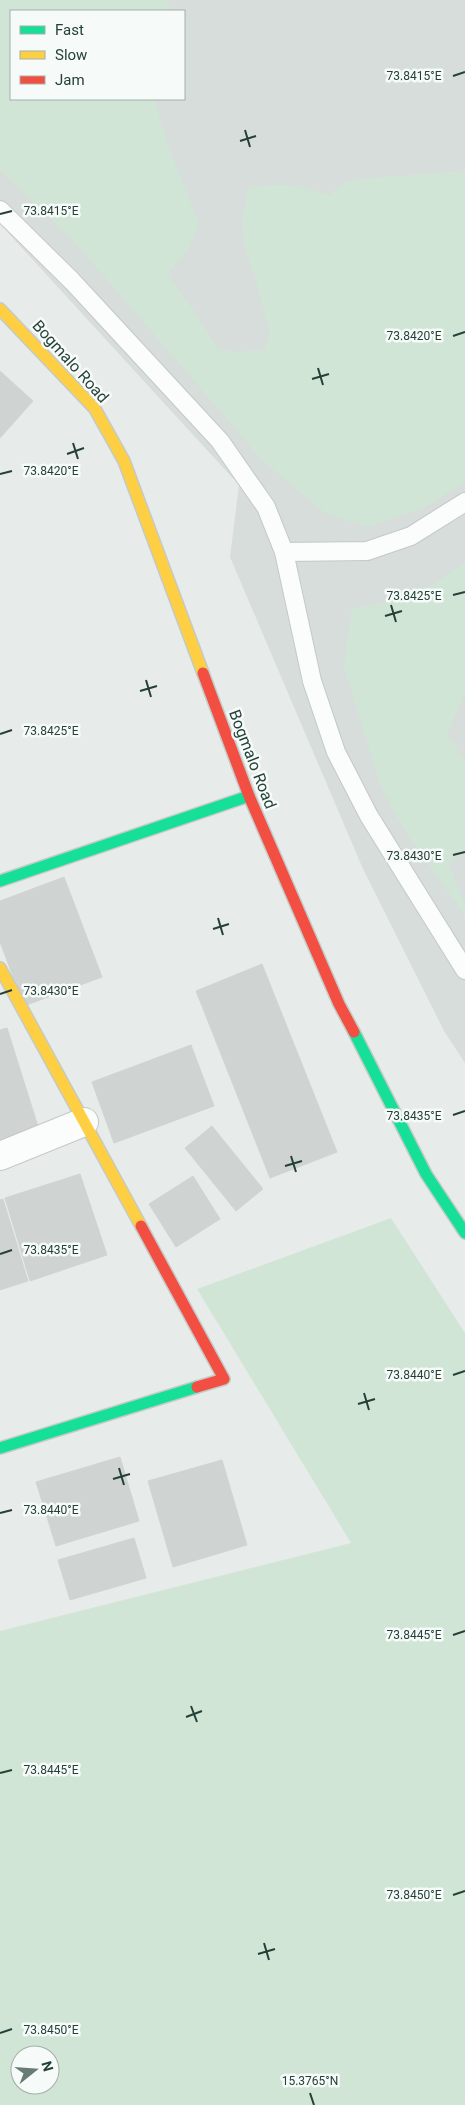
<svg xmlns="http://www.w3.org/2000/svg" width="465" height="2105" font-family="Roboto,sans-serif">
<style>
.built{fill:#d6ddda;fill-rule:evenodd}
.green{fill:#d1e5d6;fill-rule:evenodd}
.building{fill:#cfd3d1;stroke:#d0d5d3}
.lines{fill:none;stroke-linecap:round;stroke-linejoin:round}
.lane-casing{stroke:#c4c9c7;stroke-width:20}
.street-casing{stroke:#c4c9c7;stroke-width:30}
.fast-casing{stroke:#c3cac7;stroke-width:14}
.slow-casing{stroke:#c3cac7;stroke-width:14}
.jam-casing{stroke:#c3cac7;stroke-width:14}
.lane{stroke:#fbfcfc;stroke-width:18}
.street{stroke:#fbfcfc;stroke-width:28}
.fast{stroke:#16e098;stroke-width:11}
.slow{stroke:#ffcf43;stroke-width:11}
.jam{stroke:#f24e42;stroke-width:11}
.ticks{fill:none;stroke:#244038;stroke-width:2}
.labels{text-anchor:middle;stroke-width:5;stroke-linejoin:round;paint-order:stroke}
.street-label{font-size:16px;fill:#244038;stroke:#f6faf8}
.ticks-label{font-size:12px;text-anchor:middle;fill:#244038;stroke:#f6faf8;stroke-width:5;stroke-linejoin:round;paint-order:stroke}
</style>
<rect width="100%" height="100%" fill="#e7ecea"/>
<!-- built -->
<path class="built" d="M0,0H465V1063L444,1031L363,869L230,557L239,485L0,224ZM11,11H184V99H11Z"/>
<!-- green -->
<g class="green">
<path d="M0,0H169L167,11H11V99H154L170,152L199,223L187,251L167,274L196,314L218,349L238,352L264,350L270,334L256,280L244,245L242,218L248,189C283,181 296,185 329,195L344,184L360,179L465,171V482L423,508L367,527L324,512L264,462L73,240L0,170Z"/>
<polygon points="465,563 465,694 447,734 465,761 465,848 449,865 465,904 465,916 405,831 381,787 344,667 352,609 416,595"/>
<path d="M391,1218L465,1333V2105H0V1631L351,1543L197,1289ZM20,2055H50V2085H20Z"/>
</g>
<!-- building -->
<g class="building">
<polygon points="0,371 33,401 0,438"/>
<polygon points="64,877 102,977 24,1006 0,942 0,901"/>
<polygon points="262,964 337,1152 270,1178 196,991"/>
<polygon points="7,1028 41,1136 0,1148 0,1030"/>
<polygon points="191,1045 214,1106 114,1143 92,1082"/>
<polygon points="212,1126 263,1189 236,1211 185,1148"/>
<polygon points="80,1174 107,1255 30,1281 5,1198"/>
<polygon points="193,1176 220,1219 176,1247 149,1204"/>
<polygon points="3,1199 28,1281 0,1290 0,1200"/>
<polygon points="120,1457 139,1521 56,1546 36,1482"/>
<polygon points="222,1460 247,1545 173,1567 148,1481"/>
<polygon points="134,1538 146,1578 70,1600 58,1560"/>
</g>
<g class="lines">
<defs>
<g id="lane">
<polyline points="0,210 72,281 220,441 266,507 284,552 312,681 336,752 369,816 465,970"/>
<polyline points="284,552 367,551 411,536 465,502"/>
</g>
<polyline id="street" points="0,1156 84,1122"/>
<g id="fast">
<polyline points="0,881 249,796"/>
<polyline points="354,1032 426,1174 465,1233"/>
<polyline points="0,1448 197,1387"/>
</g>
<g id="slow">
<polyline points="0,309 95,409 124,461 203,673"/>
<polyline points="0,968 141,1226"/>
</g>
<g id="jam">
<polyline points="203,673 249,796 339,1004 354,1032"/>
<polyline points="141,1226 224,1379 197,1387"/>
</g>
</defs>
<!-- lane casing -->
<use href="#lane" class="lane-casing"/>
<!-- street casing -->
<use href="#street" class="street-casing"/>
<!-- fast casing -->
<use href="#fast" class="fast-casing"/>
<!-- slow casing -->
<use href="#slow" class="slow-casing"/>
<!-- jam casing -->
<use href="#jam" class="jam-casing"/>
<!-- lane -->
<use href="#lane" class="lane"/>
<!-- street -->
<use href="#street" class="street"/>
<!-- fast -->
<use href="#fast" class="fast"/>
<!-- slow -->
<use href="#slow" class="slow"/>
<!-- jam -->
<use href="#jam" class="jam"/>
</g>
<!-- ticks -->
<path class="ticks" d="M453,76L465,72M245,130L250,147M240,141L256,136M0,214L12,211M453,336L465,332M318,368L323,385M312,379L329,374M73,443L78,459M67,454L84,448M0,474L12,471M453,595L465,592M391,605L396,622M385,616L402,611M146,680L151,697M140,691L157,686M0,734L12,730M453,855L465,852M218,918L223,935M213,929L229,924M0,994L12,990M453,1115L465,1111M291,1156L296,1172M285,1166L302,1161M0,1254L12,1250M453,1375L465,1371M364,1393L369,1410M358,1404L375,1399M119,1468L124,1485M113,1479L130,1474M0,1513L12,1510M453,1635L465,1631M191,1706L197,1722M186,1717L202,1711M0,1773L12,1770M453,1895L465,1891M264,1943L269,1960M258,1954L275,1949M0,2033L12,2029M310,2093L314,2105"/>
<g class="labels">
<!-- street labels -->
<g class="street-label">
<text transform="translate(71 361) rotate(48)" y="6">Bogmalo Road</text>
<text transform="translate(253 759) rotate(69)" y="6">Bogmalo Road</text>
</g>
</g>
<g class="ticks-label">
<text x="414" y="80">73.8415°E</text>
<text x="51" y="215">73.8415°E</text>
<text x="414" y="340">73.8420°E</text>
<text x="51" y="475">73.8420°E</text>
<text x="414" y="600">73.8425°E</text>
<text x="51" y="735">73.8425°E</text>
<text x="414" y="860">73.8430°E</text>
<text x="51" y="995">73.8430°E</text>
<text x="414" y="1120">73.8435°E</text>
<text x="51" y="1254">73.8435°E</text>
<text x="414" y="1379">73.8440°E</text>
<text x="51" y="1514">73.8440°E</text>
<text x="414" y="1639">73.8445°E</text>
<text x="51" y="1774">73.8445°E</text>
<text x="414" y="1899">73.8450°E</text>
<text x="51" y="2034">73.8450°E</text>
<text x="310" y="2085">15.3765°N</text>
</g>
<!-- legend -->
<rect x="10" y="10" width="175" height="90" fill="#f6faf8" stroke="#a2b0ab"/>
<rect x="20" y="26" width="25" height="8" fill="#16e098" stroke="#a2b0ab"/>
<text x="55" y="35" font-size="15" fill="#244038">Fast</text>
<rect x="20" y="51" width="25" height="8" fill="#ffcf43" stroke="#a2b0ab"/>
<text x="55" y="60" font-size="15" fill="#244038">Slow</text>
<rect x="20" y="76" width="25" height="8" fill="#f24e42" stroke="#a2b0ab"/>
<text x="55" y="85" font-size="15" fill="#244038">Jam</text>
<!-- north arrow -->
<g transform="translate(35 2070) rotate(73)"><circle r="24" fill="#f6faf8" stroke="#a2b0ab"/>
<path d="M0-4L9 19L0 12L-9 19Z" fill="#687c76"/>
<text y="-8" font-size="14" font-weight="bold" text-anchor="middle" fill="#244038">N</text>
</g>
</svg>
